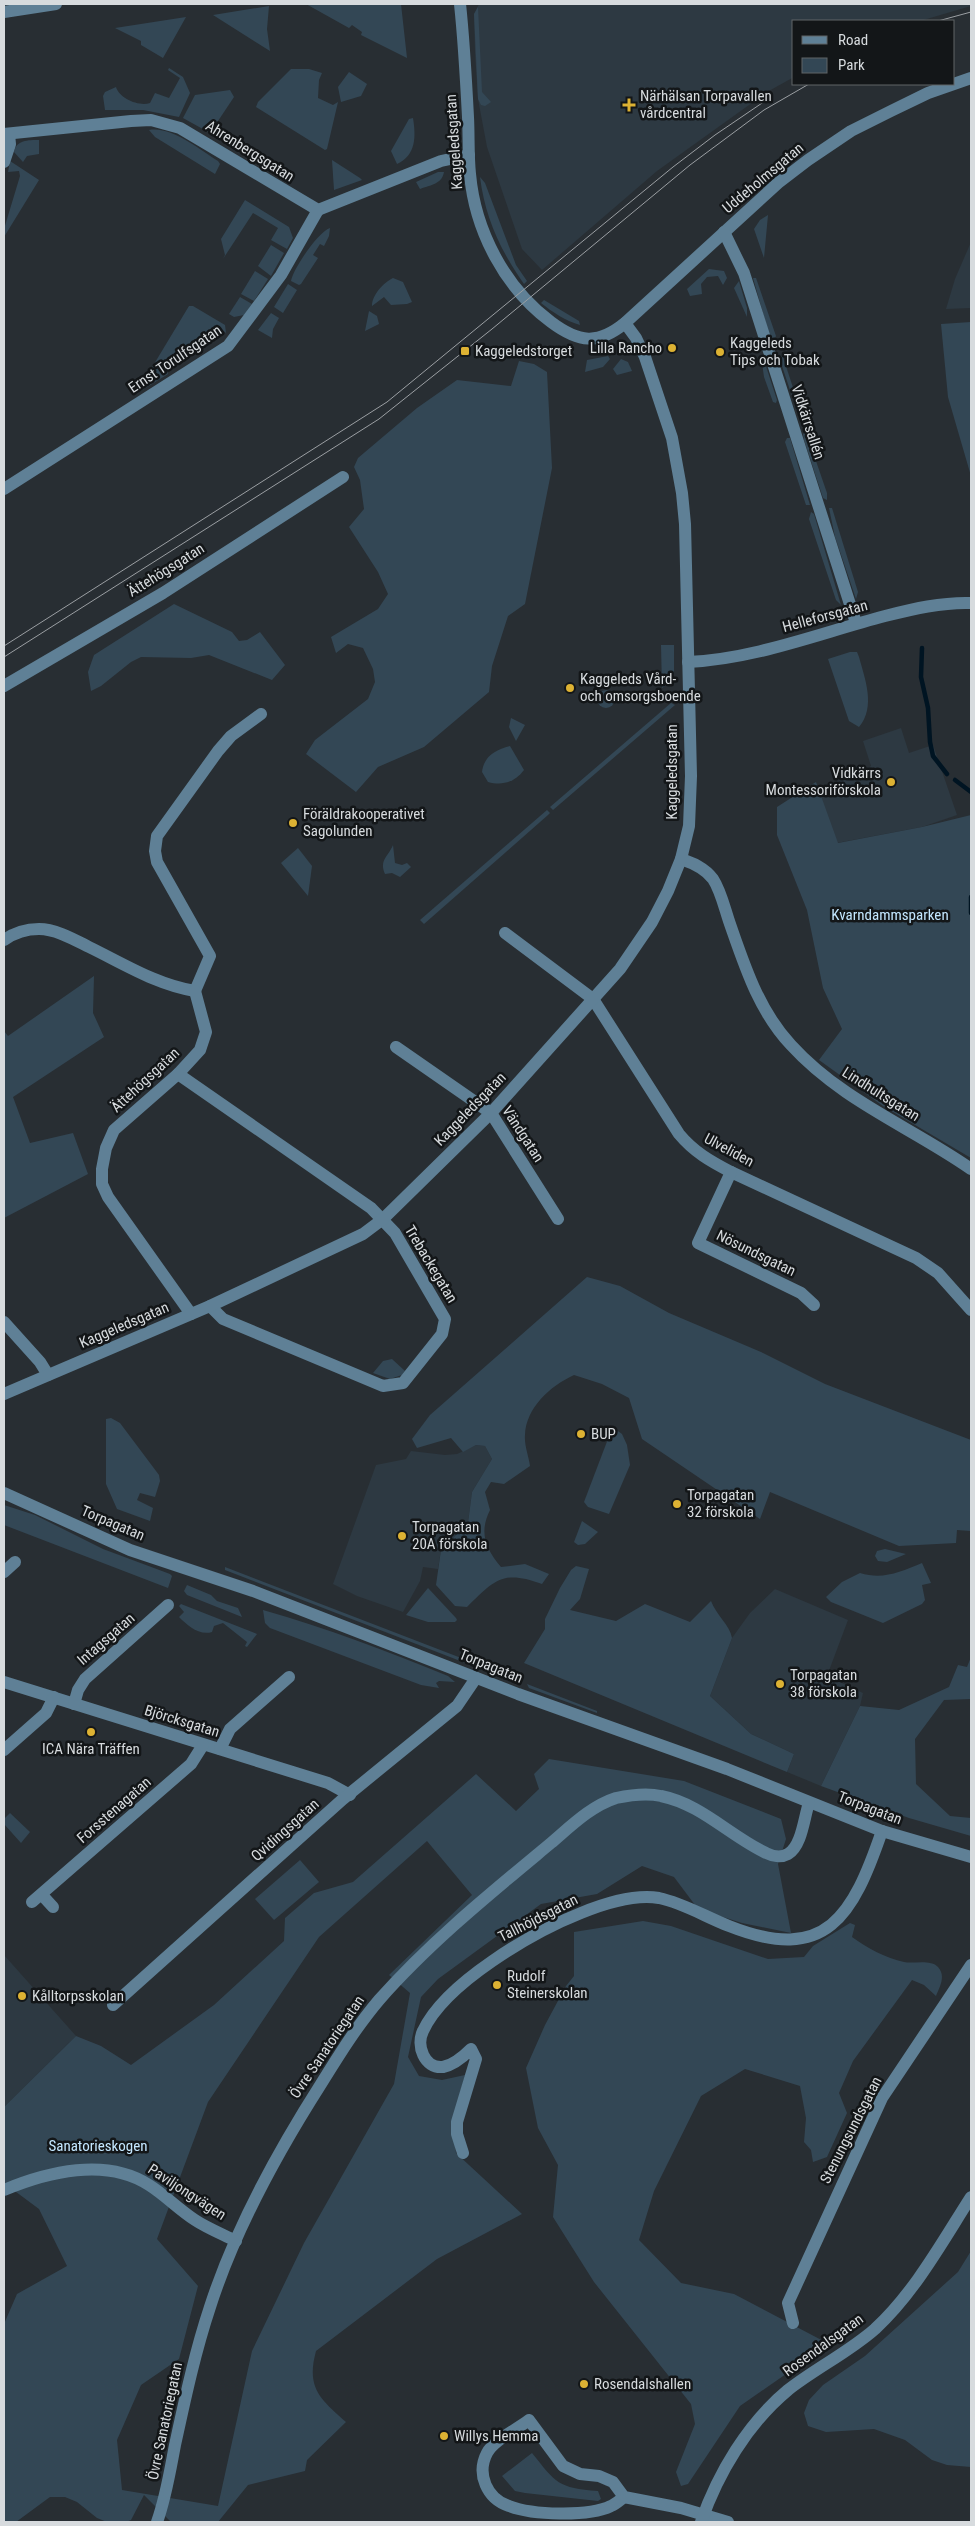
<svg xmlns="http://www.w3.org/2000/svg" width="975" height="2526" font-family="'Roboto Condensed',sans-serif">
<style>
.built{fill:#2d3942}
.green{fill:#334755;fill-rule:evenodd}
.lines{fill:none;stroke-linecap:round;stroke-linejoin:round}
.stream{stroke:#001422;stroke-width:4.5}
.minor{stroke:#5f8096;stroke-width:12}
.tram{stroke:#9b9fa3;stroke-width:1}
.poi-dot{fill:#ddb233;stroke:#131618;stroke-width:2}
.labels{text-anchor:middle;stroke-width:5;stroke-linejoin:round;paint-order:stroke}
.poi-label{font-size:15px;fill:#d7dbde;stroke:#131618;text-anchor:start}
.street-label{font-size:15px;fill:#d7dbde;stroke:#131618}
.park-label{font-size:15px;fill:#c4e7ff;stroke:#131618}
</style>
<rect width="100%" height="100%" fill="#282e33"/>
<!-- built -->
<g class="built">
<polygon points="479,4 971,4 971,6 920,21 794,21 794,77 767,92 657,171 542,270 522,249 487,147 478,99 475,53 474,14"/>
<polygon points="971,242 971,308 946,309 955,279"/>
<polygon points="901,728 909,753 933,745 957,815 922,827 826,845 811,789 858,775 871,766 863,741"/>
<polygon points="476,1445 485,1446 492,1459 472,1492 468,1523 441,1550 438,1569 423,1567 420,1581 403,1612 357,1596 333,1584 376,1465 406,1459 411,1451 445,1455 457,1454"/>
<polygon points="775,1589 848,1620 827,1676 863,1693 860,1706 821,1786 787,1772 794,1754 751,1734 710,1696 732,1638 750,1613"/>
<polygon points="4,1955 76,2036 4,2107"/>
</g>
<!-- green -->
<g class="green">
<polygon points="306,4 401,4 407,58 361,35 362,32 352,25 349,28"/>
<polygon points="269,6 267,29 270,51 213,15"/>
<polygon points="478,7 482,92 491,102 485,106 481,105 478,99 474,14"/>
<polygon points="186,17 163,58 141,45 141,41 115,28"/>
<path d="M169,68L183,77L190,93L179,117L143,110H105L103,96L105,92L116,87C119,98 139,107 150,103L155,93L169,98L180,78L168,70Z"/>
<polygon points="291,69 309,69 322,73 319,80 318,98 333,105 338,102 327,149 325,150 256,107 258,102"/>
<polygon points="349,72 367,84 361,96 341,102 338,87"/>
<polygon points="230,90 234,97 210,133 183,118 195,95"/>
<path d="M413,118C416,137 416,155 397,164L391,151L409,119Z"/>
<path d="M149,130C172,126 200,150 218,161L220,164L215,174L155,137Z"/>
<path d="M39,140V154L27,156L23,162L14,152C16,140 28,140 39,140Z"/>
<polygon points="332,160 360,178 362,180 334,190"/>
<polygon points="10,161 39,180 4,237 4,229 20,176 19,171 8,172"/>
<path d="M438,172H444C442,184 431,185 420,189L416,182Z"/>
<path d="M480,177L485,183L516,265L527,281L524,284C500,250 485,217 480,177Z"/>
<polygon points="245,200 289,227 293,238 287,249 271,240 278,228 253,213 223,259 225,255 221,239"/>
<polygon points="768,215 764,258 754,229 760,220"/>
<path d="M330,228L329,236L324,246L320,244L313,255L318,258L301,284L299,285L291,281C293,269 318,232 330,228Z"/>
<polygon points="271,245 284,253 271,276 258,266"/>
<polygon points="709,269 724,271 727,278 723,285 718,276 707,277 701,284 702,294 690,296 687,289"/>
<polygon points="255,271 268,279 254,301 241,294"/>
<path d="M393,278L403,282L412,302L407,304L391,305L384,297L372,306C372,295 383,283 393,278Z"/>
<polygon points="753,278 756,278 776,336 775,338 770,338"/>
<polygon points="739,281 747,308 747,317 734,288"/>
<polygon points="288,284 297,290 283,313 274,307"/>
<polygon points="240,297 252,304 244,315 234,317 229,314"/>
<path d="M544,300L579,321L580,325C566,321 552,312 541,303Z"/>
<polygon points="189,306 193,306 225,325 226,333 217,325 163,362 168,374 136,394"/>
<polygon points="369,311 377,316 379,324 365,331"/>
<polygon points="271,313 279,318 273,329 272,338 258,330"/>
<polygon points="971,322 971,476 948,397 941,324"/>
<polygon points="778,354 783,357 799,406 797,411"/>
<polygon points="608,356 610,359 603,367 585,372 587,360"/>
<polygon points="621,359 628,362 632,371 617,375 613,369"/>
<polygon points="764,360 777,400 776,403 773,402 764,377 762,363"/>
<polygon points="519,361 534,364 547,372 552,468 525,604 508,616 492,666 489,692 424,747 378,767 356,792 306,754 315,740 368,699 375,682 373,669 363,648 348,644 336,653 331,637 378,609 388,594 378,572 349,527 364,509 360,480 354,467 358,458 417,408 457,380 511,386"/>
<polygon points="806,432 827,493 827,500 823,498 804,440 803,434"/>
<polygon points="787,438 790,438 810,505 806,505 785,442"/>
<polygon points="829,508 832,508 858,592 856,599 835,537"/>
<polygon points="811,512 814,514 841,605 836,600 809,519"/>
<polygon points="174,604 232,632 239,641 247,640 260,632 285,665 272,680 209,655 191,658 141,657 131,662 101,686 91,691 88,672 94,655"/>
<polygon points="661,645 674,645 674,680 662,688"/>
<path d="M850,652H857L859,657C865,679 876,707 859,727L849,721L828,659Z"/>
<circle cx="606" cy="699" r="9"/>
<polygon points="671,703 675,705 553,810 550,807"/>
<polygon points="511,718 525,725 516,741 509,727"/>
<path d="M510,746L524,770C515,782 503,786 488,782L482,772C484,756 495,750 510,746Z"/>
<polygon points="816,782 838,843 922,827 971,815 971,1158 883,1106 819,1060 842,1029 823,988 807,910 777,835 777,807"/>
<polygon points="547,810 550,813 548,815 424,924 420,920"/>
<path d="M393,845L395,863L402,865L407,863L411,867L400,877L392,873L385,874C379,860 388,857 393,845Z"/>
<polygon points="298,848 312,866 308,896 281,863"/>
<polygon points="94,976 93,1013 104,1037 13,1097 30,1143 73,1133 88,1174 4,1218 4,1031 8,1036"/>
<path d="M587,1277L620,1286L669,1313L761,1352L825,1384L971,1440V1531L957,1530L956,1543L899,1546L770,1492L760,1519L642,1439L629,1398L602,1384L574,1375C550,1386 526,1408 525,1435C524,1445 529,1457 530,1466L504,1484L491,1482L485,1492L490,1510C479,1532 485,1548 501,1567L525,1564L549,1574L542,1584C502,1569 494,1581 467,1607L455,1606L436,1585L441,1550L468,1523L472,1492L492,1459L485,1446L476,1445L463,1452L451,1438L417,1448L412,1439L430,1415Z"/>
<polygon points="392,1359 405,1371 402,1375 390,1379 373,1373 383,1361"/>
<polygon points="111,1418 120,1423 159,1475 160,1481 155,1497 140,1493 137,1500 153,1508 150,1521 117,1509 106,1484 106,1419"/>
<polygon points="615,1429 622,1434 627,1445 630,1465 609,1514 588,1507 584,1502 611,1431"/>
<polygon points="4,1505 35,1515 103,1549 170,1574 172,1576 168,1588 4,1525"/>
<polygon points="582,1521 598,1532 585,1544 578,1545 574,1542"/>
<polygon points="885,1549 906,1554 887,1562 878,1561 875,1556 877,1551"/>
<path d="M922,1563L931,1583L922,1585L925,1600L922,1604L883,1623L831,1602L826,1597L842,1582L860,1573C883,1580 900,1572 922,1563Z"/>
<path d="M576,1566L589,1569L580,1599L570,1610L616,1621L645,1604L690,1622L711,1601C716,1615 730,1625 732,1638L710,1696L751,1734L794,1754L787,1772L524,1663L545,1629V1619L560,1588L571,1570Z"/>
<polygon points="225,1567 482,1666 481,1669 225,1570"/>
<polygon points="187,1585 211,1595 217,1601 238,1608 242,1617 187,1595 184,1591"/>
<polygon points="428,1588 456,1618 457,1620 455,1622 428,1622 406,1615"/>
<path d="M181,1604L257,1634L247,1647L245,1646L247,1642L223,1623L214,1626L212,1632C199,1636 187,1625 179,1617L184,1612L179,1606Z"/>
<path d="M263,1610C327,1628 387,1651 448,1676L455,1682L439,1681L436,1683L439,1688L421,1685L270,1628L265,1623Z"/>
<polygon points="971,1657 971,1699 944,1700 915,1739 916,1784 950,1816 971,1818 971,1836 909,1818 821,1786 860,1706 899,1710 949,1687 958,1665 967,1667"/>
<polygon points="527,1684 597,1711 597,1713 529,1688"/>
<path d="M549,1759L684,1781L781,1819L786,1839L778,1864L791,1933L742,1923L698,1909L674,1877L642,1866L597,1894L541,1904L438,1979L421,1997L408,2057L419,2076L442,2080L465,2075L453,2119L456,2153L522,2214L437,2259L316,2351C306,2388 320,2399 346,2422L307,2460L305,2471L248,2485L218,2522L170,2521L144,2495L131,2520L126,2522H107L97,2518L77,2502L65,2497H50L16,2522H4V2324L17,2294L67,2266L39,2209L4,2183V2107L76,2036L101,2046L131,2065L214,2005L284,1941L285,1918L314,1893L353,1882L476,1774L516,1811L539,1789L534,1774ZM427,1841L472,1895L389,1975L410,1993L394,2084L304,2243L252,2351L218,2506L122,2490L117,2440L141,2385L179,2359L198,2286L157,2239L208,2102L319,1937Z"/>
<polygon points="10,1813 30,1832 21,1843 4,1824 4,1819"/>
<polygon points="300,1860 319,1882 274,1920 255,1899"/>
<path d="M643,1921L671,1926L768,1959L804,1957L813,1946L850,1923L855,1925L852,1937C867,1948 886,1958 904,1962C913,1964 931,1959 938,1967C946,1976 940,1986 936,1996L924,1985L912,1980L853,2061L839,2093L847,2113L827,2157L813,2162L811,2150L804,2142L806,2118L800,2086L745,2069L701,2096L654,2191L639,2240L681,2283L734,2294L829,2344L740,2406L688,2484L681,2486L676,2472L695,2424L691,2404L594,2282L553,2217L558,2165L538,2128L526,2068L545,2025L566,1986L574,1976V1932Z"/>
<polygon points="971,2251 971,2467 947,2465 932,2460 905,2440 874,2429 826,2432 808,2426 804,2413 809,2400 823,2385 865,2356 958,2272"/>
<path d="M532,2453C556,2483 558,2488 598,2491L601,2499L598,2501L525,2493L515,2491L502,2476Z"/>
</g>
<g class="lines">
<!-- stream -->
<g class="stream">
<polyline points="922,648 921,677 928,708 930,742 933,756 947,774"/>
<polyline points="955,780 971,792"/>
<polyline points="971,897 971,913"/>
</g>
<!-- minor -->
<g class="minor">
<path d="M460,4C464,41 466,79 468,117C469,136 468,155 470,174C475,231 505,288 551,322C579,343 598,345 625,323L778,183L808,160L851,131L891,111L928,93L971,78"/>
<polyline points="4,12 56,4"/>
<polyline points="4,134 131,121 151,120 180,128 318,210 441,161 469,155"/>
<polyline points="4,162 10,144 9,134"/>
<polyline points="724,232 744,273 856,623"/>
<polyline points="4,489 228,346 281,275 318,210"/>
<path d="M688,662C755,659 820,633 885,616C913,609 942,602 971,603"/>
<polyline points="4,686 163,593 343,477"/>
<path d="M681,859C693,863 705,868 713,879C721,891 725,910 730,924C745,967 759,1011 791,1045C842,1101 911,1127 971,1169"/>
<path d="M505,933L593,999L679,1134C694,1152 710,1161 731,1172L916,1258L938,1273L971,1310"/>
<path d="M4,940C14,933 27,929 39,929C56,929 75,940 89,947C124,964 157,985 195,991"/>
<polyline points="195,991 210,956 157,862 155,851 157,836 218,751 231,736 261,714"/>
<polyline points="396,1047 491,1113 558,1219"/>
<polyline points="178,1074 371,1208 395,1233 445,1319 442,1334 403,1383 383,1386 223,1319 210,1306"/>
<polyline points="731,1172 698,1243 801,1293 814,1305"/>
<polyline points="191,1314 108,1197 102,1184 102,1169 106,1148 114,1130 178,1074 200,1050 206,1032 195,991"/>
<polyline points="4,1322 40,1362 48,1375"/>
<polyline points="4,1394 210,1306 363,1234 383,1219 491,1113 620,969 652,922 668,891 681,859 689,826 691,776 685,524 682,493 672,438 645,357 636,338 625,323"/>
<polyline points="4,1493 130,1550 253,1591 518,1694 727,1769 882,1831 971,1857"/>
<polyline points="4,1572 15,1562"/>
<polyline points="4,1682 328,1783 350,1795"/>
<polyline points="74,1704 78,1690 85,1679 168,1605"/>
<polyline points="220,1749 230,1729 289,1677"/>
<polyline points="4,1750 46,1713 54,1697"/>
<polyline points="42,1895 53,1907"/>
<polyline points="32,1902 191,1764 203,1745"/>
<polyline points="113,2005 343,1799 457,1706 476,1678"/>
<path d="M463,2153L457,2134V2122L476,2059L471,2049C464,2056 453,2065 443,2067C424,2069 416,2045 423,2031C445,1983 533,1932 581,1913C603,1904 635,1894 659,1898C683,1903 706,1917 729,1926C827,1965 853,1915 882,1831"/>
<path d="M4,2190C47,2172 106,2157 149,2185C165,2195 178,2209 195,2220C207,2228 222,2234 236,2241"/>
<polyline points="793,2323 788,2303 882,2098 971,1965"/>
<path d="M624,2497C620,2500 616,2504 611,2506C588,2517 532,2515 509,2506C487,2499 476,2474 487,2453C494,2440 516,2430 529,2420L563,2466L580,2474L599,2476L613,2482L624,2497L681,2508L728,2522"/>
<path d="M157,2522C166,2497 170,2471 175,2445C185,2399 195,2352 210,2307C235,2229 277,2153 321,2084C339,2055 357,2026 379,2000C430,1942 492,1892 551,1843C571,1826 591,1806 616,1798C630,1795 648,1793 661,1796C701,1804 730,1836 766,1853C772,1856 781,1858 788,1854C802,1846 804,1817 809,1803"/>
<path d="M701,2522C718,2473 748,2423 788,2390C816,2368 849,2352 875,2329C915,2292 942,2242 971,2197"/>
</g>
<!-- tram -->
<g class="tram">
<polyline points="938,21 971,12"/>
<polyline points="4,646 387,402 673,167 715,135 768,99"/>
<polyline points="4,657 379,419 492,329 690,165 764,110 809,84"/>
</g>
</g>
<!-- markers -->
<g class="poi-dot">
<path d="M626.5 97.5h5v5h5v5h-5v5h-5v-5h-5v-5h5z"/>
<circle cx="672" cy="348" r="5"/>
<rect x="460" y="346" width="10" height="10" rx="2.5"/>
<circle cx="720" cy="352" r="5"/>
<circle cx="570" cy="688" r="5"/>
<circle cx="891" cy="782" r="5"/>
<circle cx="293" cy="823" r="5"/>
<circle cx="581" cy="1434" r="5"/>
<circle cx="677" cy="1504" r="5"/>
<circle cx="402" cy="1536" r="5"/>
<circle cx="780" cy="1684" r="5"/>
<circle cx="91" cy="1732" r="5"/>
<circle cx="497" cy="1985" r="5"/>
<circle cx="22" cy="1996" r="5"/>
<circle cx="584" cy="2384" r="5"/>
<circle cx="444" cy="2436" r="5"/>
</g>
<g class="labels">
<!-- poi labels -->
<g class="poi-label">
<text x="640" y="101">Närhälsan Torpavallen<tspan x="640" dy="17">vårdcentral</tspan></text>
<text x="730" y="348">Kaggeleds<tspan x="730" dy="17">Tips och Tobak</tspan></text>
<text x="662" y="353" text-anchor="end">Lilla Rancho</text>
<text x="475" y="356">Kaggeledstorget</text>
<text x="580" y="684">Kaggeleds Vård-<tspan x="580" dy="17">och omsorgsboende</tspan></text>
<text x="881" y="778" text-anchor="end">Vidkärrs<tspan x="881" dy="17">Montessoriförskola</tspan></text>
<text x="303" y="819">Föräldrakooperativet<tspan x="303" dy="17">Sagolunden</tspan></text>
<text x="591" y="1439">BUP</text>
<text x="687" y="1500">Torpagatan<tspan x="687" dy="17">32 förskola</tspan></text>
<text x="412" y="1532">Torpagatan<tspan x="412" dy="17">20A förskola</tspan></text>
<text x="790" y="1680">Torpagatan<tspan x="790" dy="17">38 förskola</tspan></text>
<text x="91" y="1754" text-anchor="middle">ICA Nära Träffen</text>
<text x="507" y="1981">Rudolf<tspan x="507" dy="17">Steinerskolan</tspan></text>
<text x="32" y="2001">Kålltorpsskolan</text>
<text x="594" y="2389">Rosendalshallen</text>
<text x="454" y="2441">Willys Hemma</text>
</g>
<!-- street labels -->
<g class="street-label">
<text transform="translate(454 142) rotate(-94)" y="5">Kaggeledsgatan</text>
<text transform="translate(250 151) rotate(32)" y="5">Ahrenbergsgatan</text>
<text transform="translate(763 178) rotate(-40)" y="5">Uddeholmsgatan</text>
<text transform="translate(175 359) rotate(-34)" y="5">Ernst Torulfsgatan</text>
<text transform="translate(808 422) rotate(72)" y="5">Vidkärrsallén</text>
<text transform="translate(166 570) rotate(-32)" y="5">Ättehögsgatan</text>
<text transform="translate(825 616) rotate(-15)" y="5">Helleforsgatan</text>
<text transform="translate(672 772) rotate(-90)" y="5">Kaggeledsgatan</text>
<text transform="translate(145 1080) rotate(-43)" y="5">Ättehögsgatan</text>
<text transform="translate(881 1094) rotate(32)" y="5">Lindhultsgatan</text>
<text transform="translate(470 1109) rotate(-46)" y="5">Kaggeledsgatan</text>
<text transform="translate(523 1134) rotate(57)" y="5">Vändgatan</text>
<text transform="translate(729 1150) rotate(28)" y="5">Ulveliden</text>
<text transform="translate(756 1253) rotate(26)" y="5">Nösundsgatan</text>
<text transform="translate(431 1264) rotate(59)" y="5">Trebackegatan</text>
<text transform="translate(124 1325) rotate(-23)" y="5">Kaggeledsgatan</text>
<text transform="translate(113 1523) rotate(23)" y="5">Torpagatan</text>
<text transform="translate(106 1639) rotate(-41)" y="5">Intagsgatan</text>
<text transform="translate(491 1666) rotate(22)" y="5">Torpagatan</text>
<text transform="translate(182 1721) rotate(17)" y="5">Björcksgatan</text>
<text transform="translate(870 1808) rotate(21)" y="5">Torpagatan</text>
<text transform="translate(114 1810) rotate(-41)" y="5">Forsstenagatan</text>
<text transform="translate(285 1830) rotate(-42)" y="5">Qvidingsgatan</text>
<text transform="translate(538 1918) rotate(-27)" y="5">Tallhöjdsgatan</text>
<text transform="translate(327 2047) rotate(-56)" y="5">Övre Sanatoriegatan</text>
<text transform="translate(851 2130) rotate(-63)" y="5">Stenungsundsgatan</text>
<text transform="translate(187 2192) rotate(33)" y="5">Paviljongvägen</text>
<text transform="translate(823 2345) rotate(-36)" y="5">Rosendalsgatan</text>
<text transform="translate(165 2421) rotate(-78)" y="5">Övre Sanatoriegatan</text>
</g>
<!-- park labels -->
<g class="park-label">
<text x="890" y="920">Kvarndammsparken</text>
<text x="98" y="2151">Sanatorieskogen</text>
</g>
</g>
<!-- border -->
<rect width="975" height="2526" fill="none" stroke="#d7dbde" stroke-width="10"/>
<!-- legend -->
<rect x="792" y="20" width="162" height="65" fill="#131618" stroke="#616567"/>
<rect x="802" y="36" width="25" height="8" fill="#5f8096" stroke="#616567"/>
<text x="838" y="45" font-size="15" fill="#d7dbde">Road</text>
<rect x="802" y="58" width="25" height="15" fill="#334755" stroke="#616567"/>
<text x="838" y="70" font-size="15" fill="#d7dbde">Park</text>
</svg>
